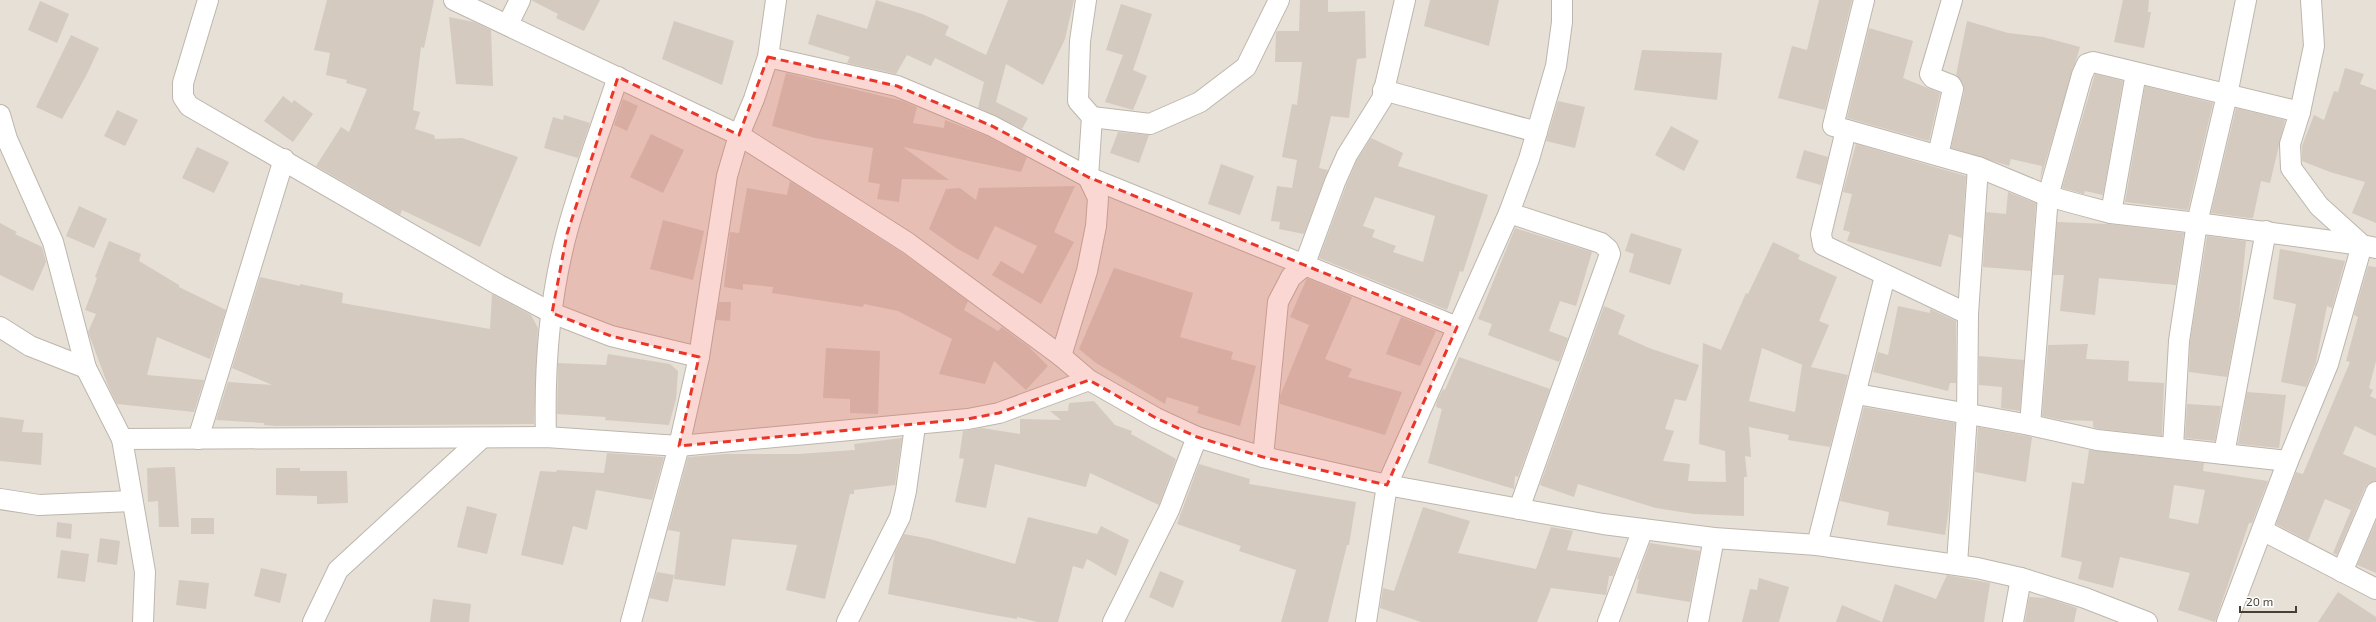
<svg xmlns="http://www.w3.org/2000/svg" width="2376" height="622" font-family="'Exo 2',sans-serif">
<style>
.residential{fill:#e6e0d7}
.building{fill:#d4cabf;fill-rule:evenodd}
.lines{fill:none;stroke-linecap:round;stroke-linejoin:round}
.minor-casing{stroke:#beb6ac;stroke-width:22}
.minor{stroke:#fff;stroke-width:20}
.marked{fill:#eb3528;fill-opacity:0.2;stroke:#eb3528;stroke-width:3;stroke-dasharray:8 5;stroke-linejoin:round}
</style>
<rect width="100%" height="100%" fill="#f3efe8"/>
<!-- residential -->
<rect class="residential" x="0" y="0" width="2376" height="622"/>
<!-- building -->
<g class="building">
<polygon points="327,0 434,0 424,48 421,47 413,110 420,112 415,129 434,135 435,139 462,138 518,157 480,247 402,210 400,215 316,166 341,127 349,132 367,89 346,83 347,80 326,75 330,53 314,50"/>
<polygon points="531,0 600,0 584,31 556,18 558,14"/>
<polygon points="876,0 922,14 949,26 945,35 986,55 1008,0 1074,0 1065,39 1043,85 1006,64 996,102 1028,118 1022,129 978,108 984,82 935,58 931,66 907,55 896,74 847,63 850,57 808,44 817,14 867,29"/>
<polygon points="1300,0 1328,0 1328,12 1365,11 1366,58 1357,59 1349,118 1331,116 1319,168 1328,170 1304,234 1279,229 1280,222 1271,221 1277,186 1292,188 1297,160 1282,157 1292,104 1297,105 1302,62 1275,62 1276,33 1277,31 1299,31"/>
<polygon points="1430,0 1499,0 1489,46 1424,26"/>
<polygon points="1819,0 1852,0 1825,110 1778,98 1792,46 1807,50"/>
<polygon points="2123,0 2149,0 2148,12 2151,12 2144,48 2114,42"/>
<polygon points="40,1 69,14 57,43 28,30"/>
<polygon points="1121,4 1152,14 1133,70 1147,76 1133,110 1105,102 1123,55 1106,50"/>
<polygon points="449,17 474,22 491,30 493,86 456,84"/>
<polygon points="674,21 734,41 722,85 662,59"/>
<polygon points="1967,21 2008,33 2043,37 2080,47 2040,180 2042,166 2011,159 2009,166 1951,148 1964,92 1963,84 1956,75"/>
<polygon points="1869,28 1913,41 1903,78 1940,93 1929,141 1847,118"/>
<polygon points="71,35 99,48 86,76 62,119 36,107"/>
<polygon points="1642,50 1722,53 1717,100 1634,90"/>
<polygon points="2345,68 2364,74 2360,84 2376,90 2376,223 2352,213 2365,182 2330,172 2302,161 2302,146 2314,115 2324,120 2334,91 2338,92"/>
<polygon points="786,73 903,101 917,107 913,123 944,128 945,120 987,136 1027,157 1021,172 903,147 949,180 902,179 899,202 877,199 880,184 868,182 873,148 815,138 772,126"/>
<polygon points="2095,74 2123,81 2103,195 2085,191 2084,194 2062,188"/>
<polygon points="2145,86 2213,103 2188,210 2125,202"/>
<polygon points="283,96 292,103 294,100 313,114 293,142 264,121"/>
<polygon points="623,99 638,106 627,131 614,125"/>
<polygon points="1558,101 1585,107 1575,148 1546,141"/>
<polygon points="2236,108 2285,120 2270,183 2261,181 2253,218 2249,218 2211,213"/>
<polygon points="117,110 138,120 125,146 104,136"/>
<polygon points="564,115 590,123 578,158 544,148 553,117 563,120"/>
<polygon points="1671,126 1699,141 1684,171 1655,155"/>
<polygon points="1118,132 1149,135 1139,163 1110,153"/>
<polygon points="651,134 684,150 663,193 630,177"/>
<path d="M1371,138L1403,153L1398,166L1488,195L1463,272L1460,271L1447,310L1319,258L1346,186L1357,160ZM1375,197L1435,216L1423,262L1393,252L1396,246L1372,237L1375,230L1363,226Z"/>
<polygon points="1856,144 1966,176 1962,238 1949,234 1941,267 1847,241 1850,232 1843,230 1852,194 1843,192"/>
<polygon points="197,147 229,162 214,193 182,178"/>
<polygon points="1804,150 1828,157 1821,185 1796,178"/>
<polygon points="1221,164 1254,176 1240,215 1208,204"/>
<polygon points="790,181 901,252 968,301 964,310 998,331 1002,327 1028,346 1048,366 1026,390 994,361 985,384 939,374 952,339 898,311 864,304 863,307 772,293 773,287 743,284 743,290 724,287 730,232 739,233 747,188 787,195"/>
<polygon points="1075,186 1054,232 1074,242 1041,304 992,275 1001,261 1023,274 1037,246 995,226 978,260 956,248 929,229 946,189 960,188 976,200 979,188"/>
<polygon points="2008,192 2036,203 2031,271 1983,267 1986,212 2006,214"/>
<polygon points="79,206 107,219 94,248 66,236"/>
<polygon points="663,220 704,231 693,280 650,269"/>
<polygon points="2057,222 2109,224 2184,233 2176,285 2099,278 2095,315 2060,311 2064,275 2053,275"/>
<polygon points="0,223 17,232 15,234 42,247 46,262 33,291 0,275"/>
<polygon points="1515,228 1592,252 1576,306 1560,301 1549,331 1568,338 1559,362 1488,335 1492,324 1478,319"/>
<polygon points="1631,233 1682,249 1670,285 1629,272 1634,254 1625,251"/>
<polygon points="2207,236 2246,241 2239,313 2227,377 2189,372 2190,342"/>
<polygon points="109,241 141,254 139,261 179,285 179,287 226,310 210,359 157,337 147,375 204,380 194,412 117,404 109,388 88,332 96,314 85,310 97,278 95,277"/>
<path d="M1773,242L1800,255L1798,259L1837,277L1819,321L1829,325L1811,367L1848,375L1830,447L1788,440L1789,435L1749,427L1751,457L1745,456L1747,477H1744V516L1694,514L1656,508L1578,484L1574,497L1540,485L1604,306L1625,315L1618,334L1649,348L1699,365L1686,401L1675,399L1665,429L1674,431L1663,461L1690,464L1688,481L1726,482L1725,451L1699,444L1703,343L1721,350L1746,293L1748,294ZM1762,348L1805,366L1802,365L1795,412L1749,401Z"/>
<polygon points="2280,249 2345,261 2332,308 2327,306 2316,362 2306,387 2281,382 2296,304 2273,299"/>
<polygon points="2368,266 2376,267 2376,361 2369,388 2373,390 2370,396 2376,399 2376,436 2355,426 2343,454 2376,468 2376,481 2369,483 2365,488 2337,555 2333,553 2351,510 2325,499 2308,541 2276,524 2296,472 2303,474 2350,362 2346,361 2358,317 2354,315"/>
<polygon points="1114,268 1193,293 1180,337 1233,352 1231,359 1256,366 1240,426 1197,413 1199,407 1167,397 1165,404 1096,363 1079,349"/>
<polygon points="260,277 300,286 300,284 343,293 342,303 490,329 492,294 531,315 538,328 534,424 276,426 264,425 264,423 216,420 228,382 272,385 232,368"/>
<polygon points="1307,278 1352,297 1325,359 1352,369 1348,377 1402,392 1385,435 1280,404 1280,396 1309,325 1290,317"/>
<polygon points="719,302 731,302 730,321 716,320"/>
<polygon points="1898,306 1930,313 1930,309 1956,321 1956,383 1950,383 1948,391 1873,372 1878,352 1888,355"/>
<polygon points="1401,317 1436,331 1420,366 1386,354"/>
<polygon points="2088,344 2086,359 2129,361 2128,381 2164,383 2162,436 2099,429 2093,427 2093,421 2061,420 2042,416 2048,345"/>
<polygon points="826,348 880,351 878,414 850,413 850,399 823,398"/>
<polygon points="608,354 670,364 678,371 676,399 669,425 605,420 606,417 557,414 558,363 606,365"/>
<polygon points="1979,356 2024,360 2020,411 2001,408 2002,387 1979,385"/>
<polygon points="1459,357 1550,389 1518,477 1515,476 1514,489 1428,463 1442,409 1436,407 1437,401 1443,389 1445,390"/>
<polygon points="2247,392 2286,395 2279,448 2238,444"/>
<polygon points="1094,401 1115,425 1132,431 1131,434 1176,459 1159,505 1090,473 1086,487 995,464 986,508 955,502 964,459 959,458 963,431 982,428 1020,434 1020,419 1061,420 1050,411 1068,411 1069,403"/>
<polygon points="2187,404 2221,406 2215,441 2185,438"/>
<polygon points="1864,407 1955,423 1949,508 1945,535 1887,525 1889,512 1840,501"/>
<polygon points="0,417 24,420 22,432 43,433 41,465 0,461"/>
<polygon points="1978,427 2032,437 2026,482 1975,472"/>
<polygon points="902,438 895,485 854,490 854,494 850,494 825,599 786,590 797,545 732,539 725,586 674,579 680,532 668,530 688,457 726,454 799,454 855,450 854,444"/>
<path d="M2089,450L2204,463L2203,471L2268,481L2252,523H2249L2215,622L2178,610L2190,573L2120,557L2113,588L2078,579L2082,562L2061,557L2072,482L2084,484ZM2174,485L2205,490L2198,524L2169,518Z"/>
<polygon points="607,453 664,457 652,500 596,490 587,530 573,526 563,565 521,555 540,471 556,472 557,470 604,473"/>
<polygon points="1199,464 1250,479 1249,484 1356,502 1349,545 1347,545 1328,622 1281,622 1296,570 1239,551 1241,546 1177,524"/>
<polygon points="175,467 179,527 159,527 158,501 148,502 147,468"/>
<polygon points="276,468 300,468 300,471 347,471 348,503 317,504 317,496 276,495"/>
<polygon points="467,506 497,514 487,554 457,547"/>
<polygon points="1423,507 1470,521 1458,553 1536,569 1551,527 1573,531 1567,550 1620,558 1613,576 1609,576 1606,595 1551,588 1537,622 1421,622 1380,608 1383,588 1394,591"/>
<polygon points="1028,517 1097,534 1101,526 1129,540 1116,576 1087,559 1083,569 1073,566 1058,622 1037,622 1017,617 1017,619 988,614 888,594 895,552 904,534 930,539 1015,564"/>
<rect x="191" y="518" width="23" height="16"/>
<polygon points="2376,521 2376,573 2357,565"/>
<polygon points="57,522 72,524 71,539 56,537"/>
<polygon points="100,538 120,541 117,565 97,562"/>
<polygon points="1650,543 1700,551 1690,602 1636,593 1639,579 1637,579"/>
<polygon points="61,550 89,554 85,582 57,578"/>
<polygon points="261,568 287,574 280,603 254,596"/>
<polygon points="1160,571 1184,581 1173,608 1149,597"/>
<polygon points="657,572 674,575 668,602 649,598"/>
<polygon points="1947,575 1990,583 1984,622 1882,622 1895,584 1936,599"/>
<polygon points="1759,578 1789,587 1779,622 1742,622 1750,589 1757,590"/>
<polygon points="179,580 209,583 206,609 176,605"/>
<polygon points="2338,592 2376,617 2376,622 2318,622"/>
<polygon points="2029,597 2048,598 2077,608 2074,622 2025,622"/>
<polygon points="433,599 471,604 469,622 430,622"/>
<polygon points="1842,605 1882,622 1836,622"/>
</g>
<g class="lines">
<defs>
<g id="minor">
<polyline points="208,0 183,83 183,97 189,106 499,285 552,313 611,336 699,357"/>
<polyline points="454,0 739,135 908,243 1061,356 1089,380 1156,418 1197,437 1263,457 1387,485 1603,524 1714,538 1817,545 1977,568 2021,578 2085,598 2147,622"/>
<polyline points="1086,0 1080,41 1078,101 1092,117 1150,124 1200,102 1246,67 1279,0"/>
<polyline points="1864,0 1833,126 1978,167 2048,196 2077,204 2111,213 2197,223 2227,95 2246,0"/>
<polyline points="2311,0 2314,46 2300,112 2290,144 2291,168 2319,206 2362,245 2376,248"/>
<polyline points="508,24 520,0"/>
<polyline points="768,57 897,86 992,126 1088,177 1457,327"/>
<polyline points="1383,90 1537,132"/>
<polyline points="0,115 7,139 53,242 86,368 122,439 546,437 679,446 968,419 999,413 1089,380"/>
<polyline points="1846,130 1821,234 1823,245 1968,314"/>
<polyline points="1938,155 1953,89 1951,85 1933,78 1930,74 1952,0"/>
<polyline points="1509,213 1601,243 1608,249 1610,254 1519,509"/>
<polyline points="2111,213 2136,73"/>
<polyline points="0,327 30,346 86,368"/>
<polyline points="1061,356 1087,271 1096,226 1098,198 1088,177 1092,117"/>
<polyline points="1857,394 2030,425 2097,440 2288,461"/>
<polyline points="2030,425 2048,196 2082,75 2087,64 2093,62 2300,112"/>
<path d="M546,437C544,368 549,299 567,232C581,180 601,128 618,77"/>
<polyline points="122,439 145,572 143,622"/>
<polyline points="198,439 284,159"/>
<polyline points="2173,447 2179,341 2197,223 2362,245 2328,364 2288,461 2227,622"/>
<polyline points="2224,454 2266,231"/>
<polyline points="1263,457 1278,302 1291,277 1304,266 1335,182 1347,155 1382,99 1405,0"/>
<polyline points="0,499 39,505 132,501"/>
<polyline points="2262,530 2376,589"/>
<polyline points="1817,545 1885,276"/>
<polyline points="1957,564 1967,414 1968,314 1978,167"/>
<polyline points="2342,572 2376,492"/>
<polyline points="313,622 338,570 482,438"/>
<polyline points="631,622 679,446 699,357 727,176 739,135 754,99 768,57 776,0"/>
<polyline points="847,622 900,517 906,491 915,426"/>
<polyline points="1113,622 1169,510 1197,437"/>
<polyline points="1366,622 1387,485 1509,213 1529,159 1556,66 1562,22 1562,0"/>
<polyline points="1608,622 1643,529"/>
<polyline points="1698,622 1714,538"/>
<polyline points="2013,622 2021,578"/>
</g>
</defs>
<!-- minor casing -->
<use href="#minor" class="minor-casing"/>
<!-- minor -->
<use href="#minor" class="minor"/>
</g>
<!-- marked area -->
<path class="marked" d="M768,57L897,86L992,126L1088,177L1457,327L1387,485L1263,457L1197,437L1156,418L1089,380L999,413L968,419L679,446L699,357L611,336L552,313L567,234L618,77L739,135Z"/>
<!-- scale -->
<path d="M2240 606v6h56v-6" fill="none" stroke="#463f37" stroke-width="2"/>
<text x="2246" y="606" font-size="12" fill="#463f37" stroke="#ffffff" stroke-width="3" paint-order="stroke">20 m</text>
</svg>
